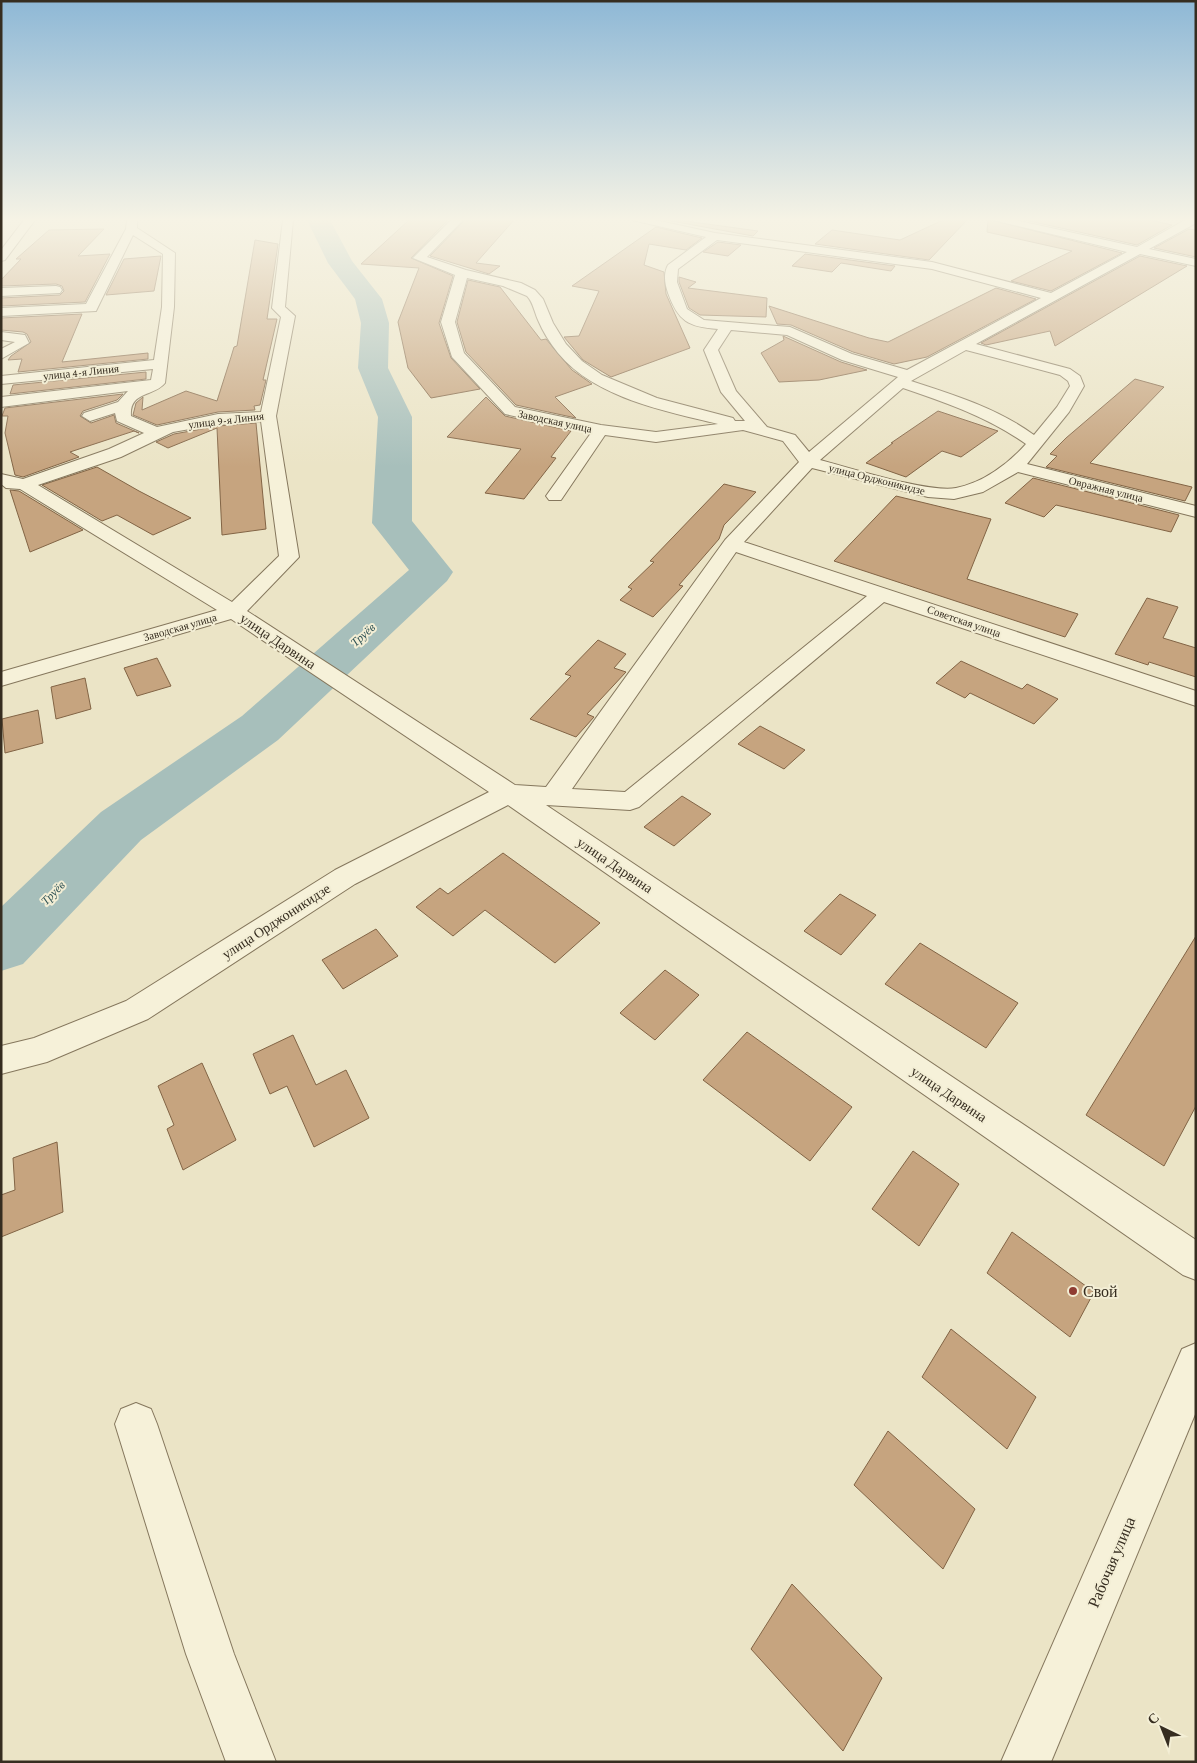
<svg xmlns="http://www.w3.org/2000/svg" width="1197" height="1763" font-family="'Crimson Pro',serif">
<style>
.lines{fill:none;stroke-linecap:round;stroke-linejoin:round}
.river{fill:#a7bfbb;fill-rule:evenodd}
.building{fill:#c6a47f;stroke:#826445}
.minor-casing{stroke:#85775d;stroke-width:2}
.minor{fill:#f6f1d9;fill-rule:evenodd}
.poi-dot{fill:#8f3c32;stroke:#f3eed5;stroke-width:2}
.labels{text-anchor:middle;stroke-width:4;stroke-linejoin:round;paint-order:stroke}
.far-street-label{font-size:11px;fill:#362d20;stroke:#f3eed5}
.far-water-label{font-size:12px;font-style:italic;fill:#305355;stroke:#f3eed5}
.street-label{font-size:14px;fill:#362d20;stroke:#f3eed5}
.near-poi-label{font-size:16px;fill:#362d20;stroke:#f3eed5;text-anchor:start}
.near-street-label{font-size:16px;fill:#362d20;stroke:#f3eed5}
</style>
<rect width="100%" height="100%" fill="#ebe4c6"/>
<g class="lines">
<!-- river -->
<polygon class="river" points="307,220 330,220 352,261 382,299 389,323 388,368 412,417 412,521 453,572 447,581 278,740 141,840 23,964 1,971 1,907 101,812 242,716 409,570 372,523 378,417 358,368 361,323 355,299 328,263"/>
</g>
<!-- building -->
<g class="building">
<polygon points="409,220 448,220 411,258 453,276 439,323 451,358 480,389 431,398 408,368 398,322 419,268 361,264"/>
<polygon points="465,220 514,220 476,263 500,266 489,274 430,256"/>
<polygon points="666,220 678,220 758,231 753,236"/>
<polygon points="943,220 967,220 929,260 815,244 832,230 900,240"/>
<polygon points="988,220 991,220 1122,253 1051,291 1011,281 1072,251 987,232"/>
<polygon points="1025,220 1150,220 1172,225 1137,245"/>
<polygon points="656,227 702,238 686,250 649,244 644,265 664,272 666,294 690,348 611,377 583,360 564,337 579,336 599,291 572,286"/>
<polygon points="104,229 78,256 110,254 85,302 1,306 1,298 60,295 64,291 62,286 56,284 1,286 1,280 21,259 16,259 49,230"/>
<polygon points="1189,229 1196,230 1196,257 1154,248"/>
<polygon points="255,240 278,244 267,319 277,319 263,380 266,380 260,405 254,406 255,410 218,412 157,425 133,415 136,403 143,397 142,410 186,391 217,401 231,357 234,347 237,346"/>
<polygon points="718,242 741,245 728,256 703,252"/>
<polygon points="805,254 895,266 891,271 841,263 832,272 792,266"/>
<polygon points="161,256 154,291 106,295 124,259"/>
<polygon points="1140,256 1187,266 1055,346 1050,331 986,345 981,343"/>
<polygon points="679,277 696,282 688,288 767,298 766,317 700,315 689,308 679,282"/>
<polygon points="468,280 500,287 541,340 546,339 572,370 592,384 555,397 576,418 516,405 466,352 457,322"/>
<polygon points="996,288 1036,299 927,357 894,364 853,352 791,325 777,324 769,306 869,338 888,342"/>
<polygon points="82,314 62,362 148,353 148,359 18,372 22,359 8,360 11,356 31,342 27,334 23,332 1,330 1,318"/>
<polygon points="783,336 841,362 867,370 819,380 779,382 761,353 784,340"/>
<polygon points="146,372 146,379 10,394 13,385"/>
<polygon points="1135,379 1164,387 1090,463 1192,487 1185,501 1046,467 1057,456 1050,454 1066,438"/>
<polygon points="123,394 117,400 83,411 80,416 91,423 114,415 116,423 139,433 134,431 70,452 79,457 23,477 15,475 5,433 8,416 2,416 5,408"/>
<polygon points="486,397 505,416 571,431 551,457 556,458 524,499 485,493 521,449 447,437"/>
<polygon points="938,411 998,431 961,457 942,451 906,477 866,463 893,443 891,443"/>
<polygon points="256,423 266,529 222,535 217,428 168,448 156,442 174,434 218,426"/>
<polygon points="97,467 139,491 191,518 153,535 117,515 102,521 42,485"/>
<polygon points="1033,478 1179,515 1171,532 1056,505 1044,517 1005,503"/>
<polygon points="724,484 756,492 724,525 719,539 679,585 683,586 653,617 620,600 632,589 628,587 654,562 650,561"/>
<polygon points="10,490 19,491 83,530 30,552"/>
<polygon points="896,496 991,519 967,579 1078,614 1065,637 834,561"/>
<polygon points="1147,598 1178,607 1163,638 1196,648 1196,677 1149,662 1148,665 1115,654"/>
<polygon points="598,640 626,654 614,668 626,672 587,714 594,717 576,737 530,719 571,676 565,674"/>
<polygon points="157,658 171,686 137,696 124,668"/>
<polygon points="961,661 1022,689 1027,684 1058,699 1034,724 970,693 965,698 936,683"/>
<polygon points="85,678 91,709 56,719 51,687"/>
<polygon points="38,710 43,743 5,753 2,719"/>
<polygon points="760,726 805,750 784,769 738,744"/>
<polygon points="682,796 711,814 674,846 644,827"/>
<polygon points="503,853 600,923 555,963 485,910 453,936 416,907 440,888 448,894"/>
<polygon points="840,894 876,915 841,955 804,931"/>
<polygon points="376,929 398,956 343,989 322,960"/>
<polygon points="1196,936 1196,1106 1164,1166 1086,1115"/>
<polygon points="920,943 1018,1003 986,1048 885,984"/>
<polygon points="665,970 699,995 655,1040 620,1013"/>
<polygon points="747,1032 852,1107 810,1161 703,1080"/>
<polygon points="293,1035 316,1085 346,1070 369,1118 314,1147 287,1086 270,1094 253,1054"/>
<polygon points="202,1063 236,1140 183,1170 167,1129 174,1125 158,1086"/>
<polygon points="57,1142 63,1212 1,1237 1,1195 15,1190 13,1158"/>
<polygon points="913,1151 959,1184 919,1246 872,1209"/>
<polygon points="1012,1232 1094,1292 1070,1337 987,1273"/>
<polygon points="951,1329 1036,1397 1007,1449 922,1377"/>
<polygon points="888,1431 975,1509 943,1569 854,1485"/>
<polygon points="792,1584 882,1678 843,1751 751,1649"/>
</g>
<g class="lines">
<defs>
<g id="minor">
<polygon points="24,220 35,220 5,260 1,261 1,250"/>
<path d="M127,220H137V228L175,253L174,307L165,383C154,397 129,391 131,416L157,427L218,414L261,412L281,317L272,308L283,220H293L285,307L295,316L276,416L299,557L247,611L515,785L546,787L725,540L799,462L783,441L743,430L656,442L605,435L561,500H549L546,496L591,433L505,414L452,357L441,322L455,275L413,258L451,220H463L427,257L466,270L521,283L535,290L543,299L553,323L566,344L582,361L602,375L657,398L733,418L735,421H745L721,392L704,350L718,329C688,327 678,321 668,293C665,284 663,274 668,265L706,237L632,220H655L715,233L932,262L1051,293L1127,252L993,220H1015L1137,247L1185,220H1196V223L1149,249L1196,259V266L1140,254L976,344L1070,369L1080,376L1084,386L1069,412L1027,464L1196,506V517L1018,472L983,492L954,499L928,497L812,468L744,542L1196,691V706L884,602L639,807L630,810L546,805L1196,1240V1280L1183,1275L508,805L355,884L148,1019L47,1062L1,1074V1046L34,1038L126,1001L335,870L489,792L231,619L1,686V672L217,610L20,489L6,488L1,484V474L23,479L109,449L144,433L117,421L115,413L90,421L82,416L84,413L118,402L128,391L1,407V397L151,380L153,369L1,384V376L154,360L162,307L163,254L133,235L96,311L1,316V308L86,304L126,229ZM717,240L932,269L1041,298L907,370L852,354L790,327L704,320L687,309L677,282L678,269ZM467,278L503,286L527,296C533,302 534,311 538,320C543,332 550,343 558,353C595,398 665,411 718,424L656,432L601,425L515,407L464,353L455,322ZM731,330L787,335L842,360L898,377L809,452L795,435L767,427L736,391L718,350ZM966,350L1060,375L1068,381L1070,386L1057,407L1034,435C997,408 954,395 911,381ZM903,388C947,403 988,417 1026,444C1008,464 983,483 956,488C928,493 851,468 820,460ZM261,421L279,556L232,602L38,485L121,457L173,432L218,424ZM736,552L867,596L625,792L572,789Z"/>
<polygon points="56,286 60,287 62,290 60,293 1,296 1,288"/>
<polygon points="1,332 25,335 29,343 1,359 1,349 15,342 1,340"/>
<polygon points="1196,1343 1196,1412 1051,1762 1001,1762 1182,1349"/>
<polygon points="136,1403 151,1409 157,1424 234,1654 276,1762 226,1762 186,1654 115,1424 121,1409"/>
</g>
</defs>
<!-- minor casing -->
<use href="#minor" class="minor-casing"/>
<!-- minor -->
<use href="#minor" class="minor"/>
</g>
<!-- sky -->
<linearGradient id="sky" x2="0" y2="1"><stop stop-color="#8eb8d6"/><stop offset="0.47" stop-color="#f6f3e5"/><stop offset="1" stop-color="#f6f3e5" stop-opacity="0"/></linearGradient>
<rect width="1197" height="467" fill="url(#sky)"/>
<!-- markers -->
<circle class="poi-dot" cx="1073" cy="1291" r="5"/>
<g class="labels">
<!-- far-street labels -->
<g class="far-street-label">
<text transform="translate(81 372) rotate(-6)" y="4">улица 4-я Линия</text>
<text transform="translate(226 420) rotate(-7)" y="4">улица 9-я Линия</text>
<text transform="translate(555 421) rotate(12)" y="4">Заводская улица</text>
<text transform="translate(877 479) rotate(14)" y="4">улица Орджоникидзе</text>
<text transform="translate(1106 489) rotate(14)" y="4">Овражная улица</text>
<text transform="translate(964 621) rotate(19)" y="4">Советская улица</text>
<text transform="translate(180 627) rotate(-16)" y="4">Заводская улица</text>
</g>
<!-- far-water labels -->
<g class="far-water-label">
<text transform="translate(363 635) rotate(-42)" y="4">Труёв</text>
<text transform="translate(53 893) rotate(-45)" y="4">Труёв</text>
</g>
<!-- street labels -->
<g class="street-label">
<text transform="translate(278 641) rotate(34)" y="5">улица Дарвина</text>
<text transform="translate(615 865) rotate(34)" y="5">улица Дарвина</text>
<text transform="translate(276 921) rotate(-33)" y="5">улица Орджоникидзе</text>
<text transform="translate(949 1094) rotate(34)" y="5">улица Дарвина</text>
</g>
<!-- near-poi labels -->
<g class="near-poi-label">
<text x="1083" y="1297">Свой</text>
</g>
<!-- near-street labels -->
<g class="near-street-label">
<text transform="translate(1111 1562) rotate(-67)" y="6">Рабочая улица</text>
</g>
</g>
<!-- border -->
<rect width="1197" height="1763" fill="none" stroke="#362d20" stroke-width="5"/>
<!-- north arrow -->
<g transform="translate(1162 1728) rotate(317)" stroke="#f3eed5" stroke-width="4" paint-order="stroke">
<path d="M0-4L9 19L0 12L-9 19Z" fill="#362d20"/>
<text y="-8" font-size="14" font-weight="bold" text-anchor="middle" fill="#362d20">С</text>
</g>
</svg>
